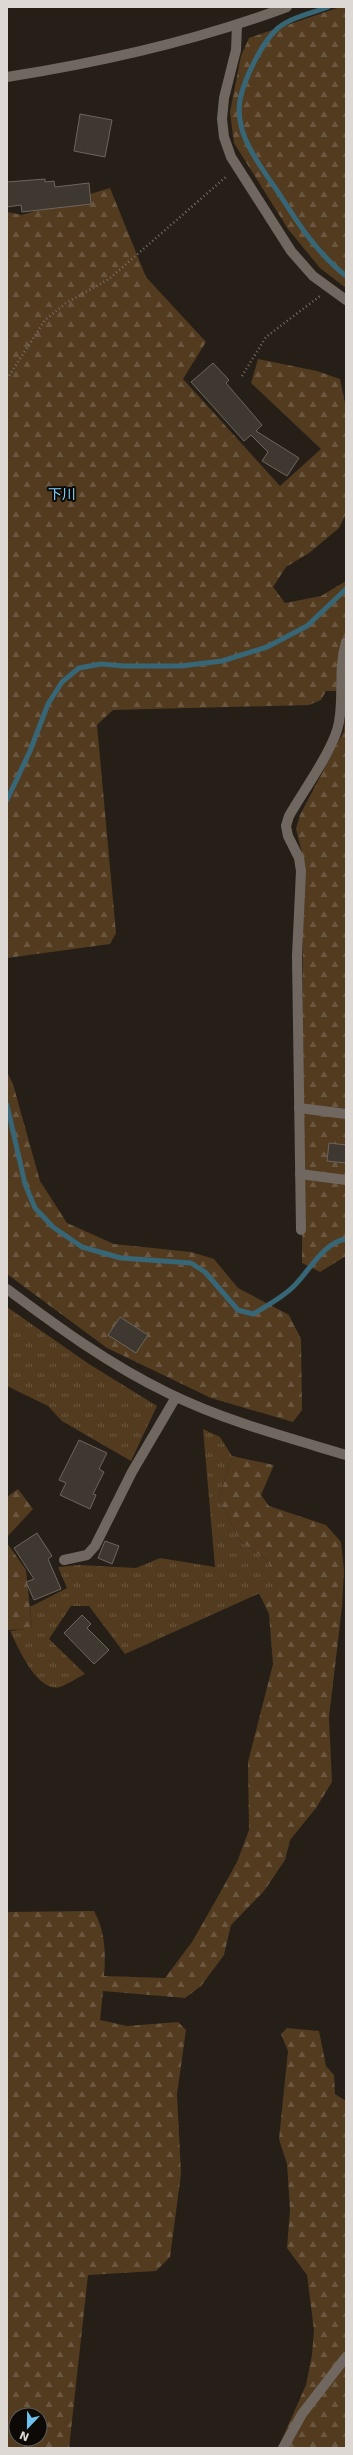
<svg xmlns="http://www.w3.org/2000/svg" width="353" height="2455" font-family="'DejaVu Sans','Noto Sans JP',sans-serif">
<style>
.grass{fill:url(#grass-tufts)}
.forest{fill:url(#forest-firs);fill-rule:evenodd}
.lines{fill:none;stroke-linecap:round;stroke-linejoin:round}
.stream{stroke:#376676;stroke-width:5}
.building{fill:#3f3830;stroke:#6d655d}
.path{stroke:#756f69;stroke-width:2.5;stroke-dasharray:1 3;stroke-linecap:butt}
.minor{stroke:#706860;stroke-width:10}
.labels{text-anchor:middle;stroke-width:4;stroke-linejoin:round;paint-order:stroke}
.neighbourhood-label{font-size:14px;fill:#82d1fe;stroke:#0c0907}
</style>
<defs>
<pattern id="grass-tufts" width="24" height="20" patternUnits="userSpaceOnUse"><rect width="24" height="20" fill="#533b20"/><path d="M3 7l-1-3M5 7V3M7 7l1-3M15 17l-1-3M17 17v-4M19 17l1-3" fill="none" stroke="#6b5740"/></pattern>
<pattern id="forest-firs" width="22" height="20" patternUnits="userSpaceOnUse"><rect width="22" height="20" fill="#533b20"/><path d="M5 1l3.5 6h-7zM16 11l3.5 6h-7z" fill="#6b5740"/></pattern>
</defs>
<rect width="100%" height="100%" fill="#261f18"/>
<!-- grass -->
<g class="grass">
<polygon points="7,1307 89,1364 157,1406 131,1461 62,1421 48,1406 7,1386"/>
<path d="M203,1429L220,1437L232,1456L219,1499L240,1541L267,1560L280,1584L125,1654L89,1606H71L49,1639L85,1674C77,1678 68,1684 60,1687C37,1693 18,1647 10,1631L32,1628L30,1607L67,1588L58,1567L79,1565L136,1568L160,1558L215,1567Z"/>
</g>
<!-- forest -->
<g class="forest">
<polygon points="340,7 346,7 346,288 320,268 288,229 234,143 230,112 241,56 249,38"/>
<polygon points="110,188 146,277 206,342 183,379 280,486 321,449 251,383 258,359 317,371 340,379 346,408 346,514 339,528 309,553 286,567 273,587 285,603 321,596 346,581 346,691 326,691 321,700 309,705 113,710 97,725 116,933 110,944 7,958 7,212 22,215"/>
<polygon points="346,701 346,1256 320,1272 302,1263 303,857 296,829 300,815 344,731"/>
<polygon points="7,1072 13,1084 40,1181 67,1223 114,1244 191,1252 214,1259 238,1288 289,1315 301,1339 302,1410 293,1422 211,1398 107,1348 7,1274"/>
<path d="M232,1456L274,1465L261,1495L269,1506L326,1525L341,1542L344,1570L342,1607L329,1717L332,1782L316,1808L290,1840L285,1860L264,1891L231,1925L224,1955L201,1986L185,1998L103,1991L100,2020L127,2026L178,2022L186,2030L177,2094L181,2174L170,2257L156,2271L88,2275L69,2448H7V1912L94,1911C105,1931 106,1953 104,1976L165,1978L192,1942L216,1900L237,1862L249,1830L248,1762L273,1664L269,1614L259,1593L279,1584L267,1560L240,1541L219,1499ZM16,2415H40V2439H16Z"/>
<polygon points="18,1489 33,1509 7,1537 7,1497"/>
<polygon points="7,1543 26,1570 32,1629 7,1630"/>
<polygon points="287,2028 319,2031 326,2066 334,2075 335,2094 346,2101 346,2448 278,2448 306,2385 312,2355 314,2330 307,2275 287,2248 290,2210 287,2164 279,2139 288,2051 281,2034"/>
</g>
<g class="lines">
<!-- stream -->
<g class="stream">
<path d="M328,7C312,13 292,17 278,28C262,42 244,79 240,100C238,111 240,127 245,138C253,158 268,177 280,195C299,225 318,254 346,276"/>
<polyline points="7,800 30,751 48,704 62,682 79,668 101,664 124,666 181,666 222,661 267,647 307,626 346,589"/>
<path d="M7,1105L25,1184L35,1208L53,1227L82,1247L121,1258L191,1263L205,1272L238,1310L253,1314C267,1306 283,1297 294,1286C309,1271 324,1242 346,1239"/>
</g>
</g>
<!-- building -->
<g class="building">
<polygon points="80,114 112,120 105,157 74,151"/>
<polygon points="45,179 45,182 54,181 55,187 89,183 91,204 22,212 21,205 7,207 7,182"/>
<polygon points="213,363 229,380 226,383 262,425 256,431 299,458 287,476 262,461 268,452 251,435 244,441 191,382"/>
<polygon points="329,1143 346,1145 346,1163 327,1161"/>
<polygon points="120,1317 148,1335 136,1353 108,1335"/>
<polygon points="79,1440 107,1453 99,1469 104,1472 93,1494 96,1495 90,1509 60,1495 66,1483 59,1480"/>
<polygon points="37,1533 52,1556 48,1559 61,1589 34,1600 26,1582 34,1579 14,1548"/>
<polygon points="105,1541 119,1546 112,1564 98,1558"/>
<polygon points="82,1615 91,1624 87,1628 109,1650 94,1664 64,1633"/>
</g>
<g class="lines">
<!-- path -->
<g class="path">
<polyline points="242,376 266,337 320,296"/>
<polyline points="7,379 45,320 66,303 109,279 227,176"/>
</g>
<!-- minor -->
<g class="minor">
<polyline points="237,26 236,50 224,98 222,119 224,137 231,157 291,251 313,276 346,300"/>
<path d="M7,77C103,62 196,41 287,7"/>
<polyline points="299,1108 346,1114"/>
<polyline points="300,1174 346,1180"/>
<path d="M301,1230L297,956L301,871L299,858L288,836L286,826L289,816C303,791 335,748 339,722C344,695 338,669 346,642"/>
<path d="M7,1289C58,1327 110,1365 168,1393C225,1421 286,1437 346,1455"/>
<polyline points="64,1560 87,1555 95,1546 132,1472 176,1397"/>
<polyline points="283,2448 302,2414 346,2357"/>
</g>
</g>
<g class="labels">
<!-- neighbourhood labels -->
<g class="neighbourhood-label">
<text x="62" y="499">下川</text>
</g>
</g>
<!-- border -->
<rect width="353" height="2455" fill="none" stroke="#ddd8d3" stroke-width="16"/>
<!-- north arrow -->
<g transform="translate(28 2427) rotate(202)"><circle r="19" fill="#0c0907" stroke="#605c59"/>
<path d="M0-3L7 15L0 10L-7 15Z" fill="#6cc3f2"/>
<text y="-6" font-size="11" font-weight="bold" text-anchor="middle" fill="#ddd8d3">N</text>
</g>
</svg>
